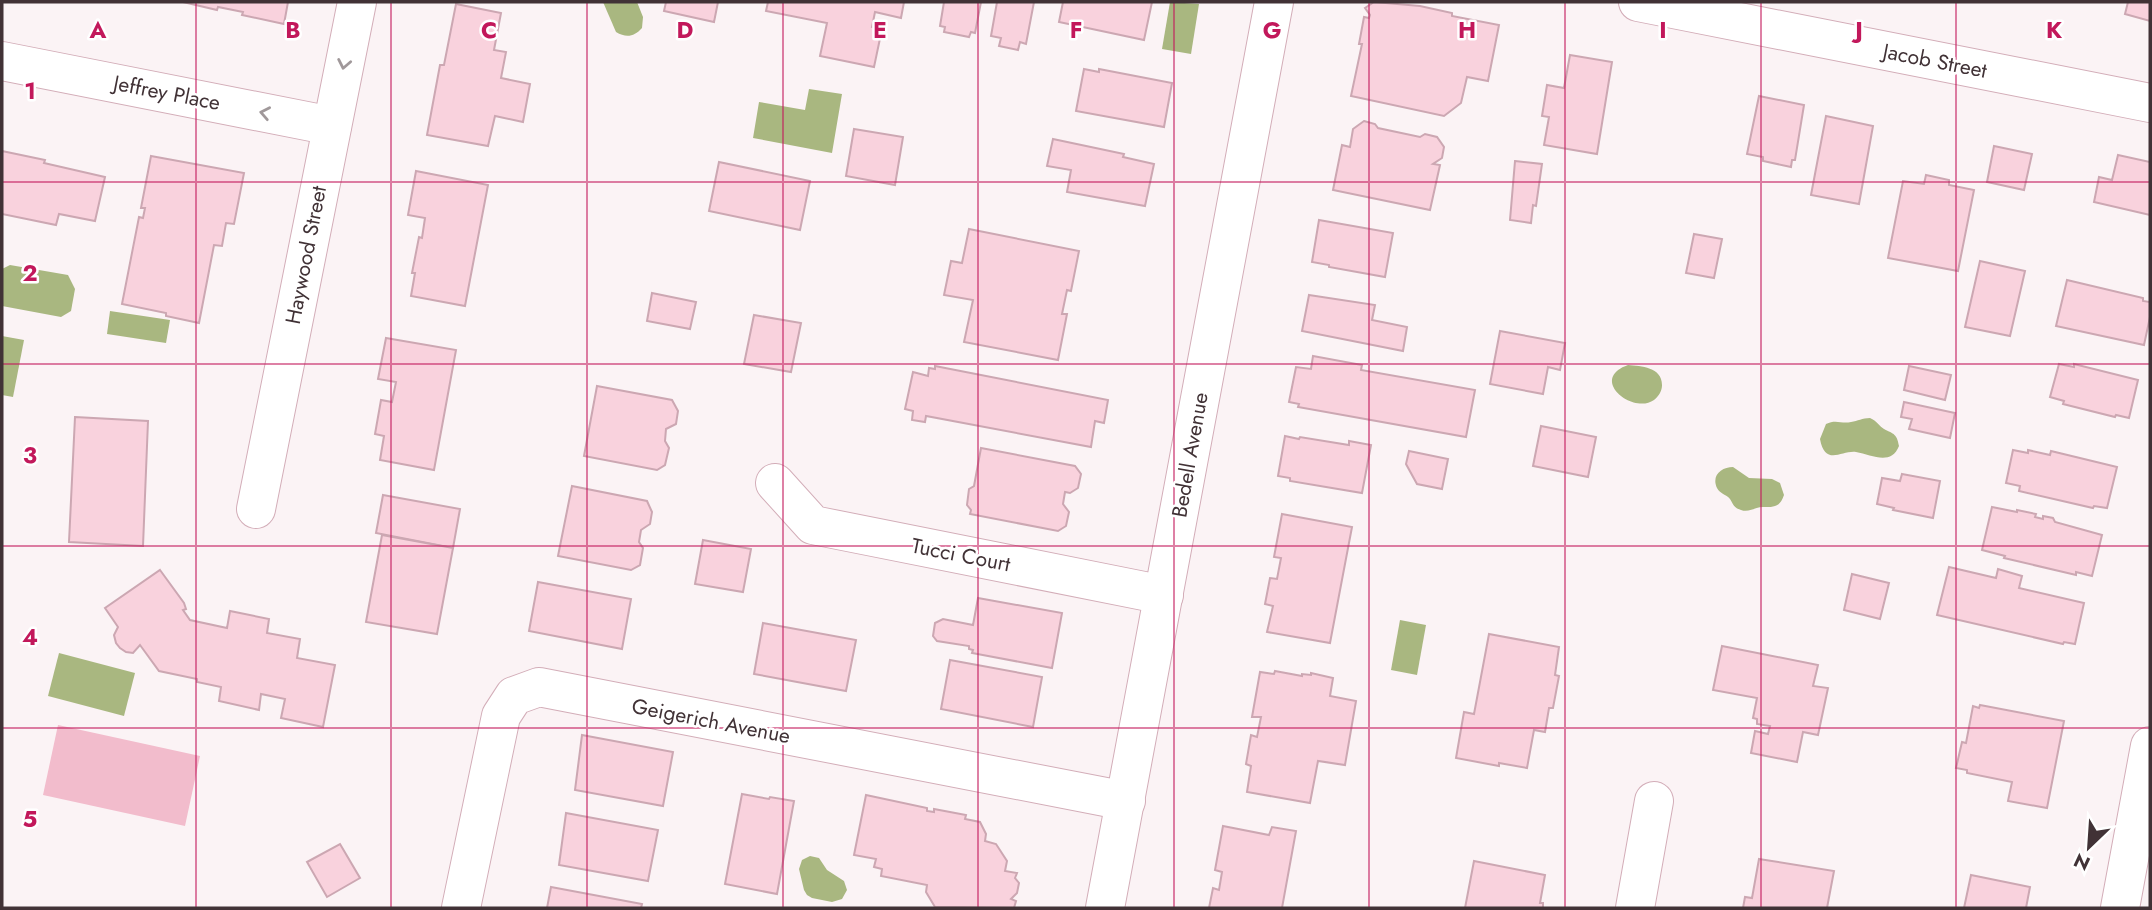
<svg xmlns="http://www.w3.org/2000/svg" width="2152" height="910" font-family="Jost,sans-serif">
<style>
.green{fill:#f2bccc}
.water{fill:#a9b780}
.building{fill:#f9d2dd;stroke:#cca7b2;stroke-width:2}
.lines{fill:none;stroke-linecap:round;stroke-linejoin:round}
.street-casing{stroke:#d3adb8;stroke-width:40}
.street{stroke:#fff;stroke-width:38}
.oneway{stroke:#a0989a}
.grid{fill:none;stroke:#c2185b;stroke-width:2;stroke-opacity:0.55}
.labels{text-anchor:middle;stroke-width:5;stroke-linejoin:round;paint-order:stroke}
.street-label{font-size:21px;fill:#413236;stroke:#fff}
.grid-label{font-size:23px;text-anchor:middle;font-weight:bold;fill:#c2185b;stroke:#fff;stroke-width:5;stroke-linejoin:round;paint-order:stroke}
</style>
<rect width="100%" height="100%" fill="#fbf3f5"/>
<!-- green -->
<polygon class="green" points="58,725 200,756 185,826 43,795"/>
<!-- water -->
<g class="water">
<path d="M603,2H637L643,17L642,28C634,37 626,38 616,32Z"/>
<polygon points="1170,2 1199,4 1191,54 1162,49"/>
<polygon points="809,89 842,94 832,153 753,138 759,102 805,110"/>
<polygon points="10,265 68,275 75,289 71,311 61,317 2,306 2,269"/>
<polygon points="110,311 170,320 166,343 107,334"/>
<polygon points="2,336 24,340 13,397 2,395"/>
<path d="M1628,365C1641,366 1662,367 1662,385C1662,391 1659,396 1654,400C1633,415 1588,379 1628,365Z"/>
<path d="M1870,418C1877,421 1879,426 1884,429C1894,434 1897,434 1899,446C1891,466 1872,455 1856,452C1842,450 1825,467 1820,439L1826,424C1836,419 1841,424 1851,422C1858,421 1862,418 1870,418Z"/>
<path d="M1733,467L1749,478L1772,479L1780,483L1784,495C1780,507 1774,507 1763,507C1755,507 1749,513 1741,510C1734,508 1733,504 1730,499C1726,494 1720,494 1717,488C1711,475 1722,467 1733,467Z"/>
<polygon points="1400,620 1426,625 1417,675 1391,670"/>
<polygon points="59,653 135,673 124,716 48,696"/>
<polygon points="810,856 819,858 827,870 844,881 847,890 842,899 832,902 812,898 807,895 804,890 799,869 802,860"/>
</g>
<!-- building -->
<g class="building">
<polygon points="183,2 288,2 284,24 242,15 243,12 218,7 217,10"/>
<polygon points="666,2 718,2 714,22 664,11"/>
<polygon points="768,2 904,2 901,18 875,12 872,27 882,29 874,67 820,56 827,23 766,11"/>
<polygon points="944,2 981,2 975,33 971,32 969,37 944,32 945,27 940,26"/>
<polygon points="997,2 1034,2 1026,44 1020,42 1018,50 999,46 1001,38 991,36"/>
<polygon points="1063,2 1152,2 1144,40 1059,22"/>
<polygon points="1374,2 1420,6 1452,13 1452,16 1499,25 1488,81 1467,77 1461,103 1444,116 1351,96 1362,44 1359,44 1364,17 1369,18 1370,15 1365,8"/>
<polygon points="2128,2 2150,2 2150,21 2125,14"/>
<polygon points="456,4 501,13 494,50 506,52 501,78 530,84 523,122 495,116 488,146 427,135 440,65 444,65"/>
<polygon points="1570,55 1612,62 1597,154 1544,145 1549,117 1542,116 1547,85 1564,88"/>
<polygon points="1084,69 1099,72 1099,69 1172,83 1164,127 1076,111"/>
<polygon points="1759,96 1804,105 1795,160 1792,160 1791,167 1763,161 1763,157 1747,154"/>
<polygon points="1826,116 1873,126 1859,204 1811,195"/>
<polygon points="1364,121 1375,124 1378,128 1420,137 1425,134 1437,137 1444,147 1442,158 1433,164 1440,165 1430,210 1333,190 1342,145 1350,147 1353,129"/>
<polygon points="854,129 903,137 895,185 846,176"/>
<polygon points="1053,139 1124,154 1123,157 1154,164 1145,206 1067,192 1071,170 1047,166"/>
<polygon points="1994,146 2032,154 2024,190 1987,182"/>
<polygon points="2,151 45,160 44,163 105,177 95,221 59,214 56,225 2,214"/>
<polygon points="2118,155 2150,162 2150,215 2094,202 2099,177 2112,180"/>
<polygon points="151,156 244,173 234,224 226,223 222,246 214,245 199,323 166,316 166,313 122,304 139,217 143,218 145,208 141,208"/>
<polygon points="1515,161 1542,164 1536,206 1533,205 1531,223 1510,220"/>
<polygon points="719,162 810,181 800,230 709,211"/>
<polygon points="416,171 488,185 465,306 411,296 415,273 412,273 419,237 422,238 425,218 408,215"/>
<polygon points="1926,175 1949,180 1949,185 1974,190 1958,271 1888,258 1903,181 1924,184"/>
<polygon points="1319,220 1393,233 1385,277 1329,267 1329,265 1312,262"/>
<polygon points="969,229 1079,251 1071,291 1067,290 1062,314 1067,314 1058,360 964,342 973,300 944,295 951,261 962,263"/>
<polygon points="1694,234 1722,239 1714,278 1686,273"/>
<polygon points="1980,261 2025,271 2010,336 1965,327"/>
<polygon points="2067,280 2143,298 2143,301 2150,302 2150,317 2144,345 2056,326"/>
<polygon points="652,293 696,302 690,329 647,321"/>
<polygon points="1309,295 1375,305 1372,320 1407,327 1403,351 1302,331"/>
<polygon points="754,315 801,323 791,372 744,364"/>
<polygon points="1500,331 1565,343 1560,370 1548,367 1543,394 1490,384"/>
<polygon points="386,338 456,350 434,470 380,460 384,436 375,434 381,400 392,402 396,382 378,379"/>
<polygon points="1313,356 1362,365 1361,370 1475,390 1466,437 1298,407 1299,404 1289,402 1296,367 1311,369"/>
<polygon points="2059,364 2074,367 2074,364 2138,380 2129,418 2116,415 2115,417 2063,404 2064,401 2050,397"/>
<polygon points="935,366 1108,400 1104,423 1095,421 1091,447 926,416 925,422 912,420 913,411 905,409 913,372 928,376 929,368 935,369"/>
<polygon points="1909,366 1951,375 1945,400 1904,390"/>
<polygon points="597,386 672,400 678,411 676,424 666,429 665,441 669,448 665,465 657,470 584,456"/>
<polygon points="1904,402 1955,413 1950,438 1909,429 1912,419 1901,417"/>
<polygon points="75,417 148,421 143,546 69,542"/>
<polygon points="1541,426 1596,437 1588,477 1533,466"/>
<polygon points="1285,436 1299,439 1300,437 1349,445 1349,441 1371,445 1362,493 1290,481 1290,478 1278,476"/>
<polygon points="981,448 1075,466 1081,474 1078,488 1070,493 1065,492 1063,504 1069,512 1066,526 1058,531 970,514 971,510 967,505 969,489 974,486"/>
<polygon points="2013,450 2028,453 2028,450 2050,455 2051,451 2117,467 2107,508 2094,506 2093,508 2019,491 2020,486 2006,483"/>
<polygon points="1409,451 1448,459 1442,489 1417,484 1406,464"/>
<polygon points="1902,474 1940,481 1933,518 1893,510 1894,508 1877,504 1882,478 1900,481"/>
<polygon points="572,486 647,501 652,512 650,524 641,530 639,542 643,548 640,565 631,570 558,556"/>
<polygon points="383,495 460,509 453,548 376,533"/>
<polygon points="1992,507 2017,512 2017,510 2036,514 2035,517 2043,519 2043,516 2053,518 2055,522 2102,535 2092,576 2076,572 2076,575 2004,558 2005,556 1982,550"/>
<polygon points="1282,514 1352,527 1330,643 1267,632 1273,606 1265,604 1270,578 1277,579 1281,558 1274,557"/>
<polygon points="382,535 453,548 437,634 366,622"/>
<polygon points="703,540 751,549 743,592 695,584"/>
<polygon points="1949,567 1996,578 1998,569 2022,576 2019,588 2084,603 2075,644 2064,642 2063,644 1937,615"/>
<polygon points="160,570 184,603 186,609 183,610 190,620 227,628 230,611 269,619 267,633 300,639 297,658 335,665 323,727 281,718 285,699 261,694 259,710 219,701 221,687 197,682 197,679 159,671 140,645 133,653 126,652 120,648 116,643 114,635 118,627 105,608"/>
<polygon points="1852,574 1889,583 1880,619 1844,610"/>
<polygon points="538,582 631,599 622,649 529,631"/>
<polygon points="978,598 1062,613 1052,668 972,653 973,650 969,649 969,646 937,641 933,636 935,623 943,619 973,625"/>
<polygon points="763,623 856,640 846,691 754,674"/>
<polygon points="1489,634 1559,647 1555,675 1559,676 1553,708 1549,708 1545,732 1534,730 1527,768 1499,763 1499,766 1456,758 1464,712 1474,714"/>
<polygon points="1722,646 1818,665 1813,686 1828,688 1818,735 1803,732 1797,762 1751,753 1755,731 1768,734 1770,726 1757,724 1757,719 1753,718 1757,698 1713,690"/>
<polygon points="950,660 1042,677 1033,727 941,709"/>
<polygon points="1275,671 1302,676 1302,674 1311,675 1311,673 1333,678 1330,696 1356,701 1345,765 1318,761 1310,803 1247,792 1251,766 1246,764 1251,735 1257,737 1261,717 1252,717 1260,672 1274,674"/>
<polygon points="1980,705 2064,721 2047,808 2008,801 2012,782 1967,773 1967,770 1956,768 1962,742 1966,743 1973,706 1979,708"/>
<polygon points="582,735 673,752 663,806 575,790"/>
<polygon points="742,794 769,799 770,797 794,801 777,894 725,884"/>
<polygon points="866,795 927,808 927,811 934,812 934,809 966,815 965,819 980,822 986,834 985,841 996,844 1007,861 1005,871 1017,873 1015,878 1019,883 1017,893 1011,899 1016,901 1014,908 935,907 926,892 927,885 881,876 882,869 874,867 876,859 854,855"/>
<polygon points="566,813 658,830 648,881 559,865"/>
<polygon points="1223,826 1269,835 1272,827 1296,831 1282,908 1209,908 1213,888 1219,890 1222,872 1215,870"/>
<polygon points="340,844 360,878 327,897 307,862"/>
<polygon points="1759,859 1834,871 1827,908 1743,908 1745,897 1752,898"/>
<polygon points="1474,861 1545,875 1540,903 1543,903 1543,908 1465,908"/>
<polygon points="1971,875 2030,887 2026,908 1964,908"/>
<polygon points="551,887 642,904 641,908 547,908"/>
</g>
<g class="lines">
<defs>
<g id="street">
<polyline points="1638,2 2150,103"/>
<polyline points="2,61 332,126"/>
<polyline points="775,483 813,525 1164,595"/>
<polyline points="256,509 357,2"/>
<polyline points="461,908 501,716 514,696 539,687 1126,801"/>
<polyline points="1105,908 1274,2"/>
<polyline points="1635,908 1654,801"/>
<polyline points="2120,908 2150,746"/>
</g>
</defs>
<!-- street casing -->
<use href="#street" class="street-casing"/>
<!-- street -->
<use href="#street" class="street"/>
</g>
<!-- one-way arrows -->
<defs><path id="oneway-chevron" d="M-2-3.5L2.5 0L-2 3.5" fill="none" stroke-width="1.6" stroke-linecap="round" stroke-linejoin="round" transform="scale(1.75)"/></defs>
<g class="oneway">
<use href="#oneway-chevron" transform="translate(344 64) rotate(101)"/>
<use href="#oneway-chevron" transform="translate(265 113) rotate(-169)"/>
</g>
<!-- grid -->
<path class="grid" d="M196,2V908M391,2V908M587,2V908M783,2V908M978,2V908M1174,2V908M1369,2V908M1565,2V908M1761,2V908M1956,2V908M2,182H2150M2,364H2150M2,546H2150M2,728H2150"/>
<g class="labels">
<!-- street labels -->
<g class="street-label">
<text transform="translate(1935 61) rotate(11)" y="7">Jacob Street</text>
<text transform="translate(167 93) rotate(11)" y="7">Jeffrey Place</text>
<text transform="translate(306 255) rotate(-79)" y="7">Haywood Street</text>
<text transform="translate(1190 455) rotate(-80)" y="7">Bedell Avenue</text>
<text transform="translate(961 555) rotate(11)" y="7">Tucci Court</text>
<text transform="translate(711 721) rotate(11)" y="7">Geigerich Avenue</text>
</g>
</g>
<g class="grid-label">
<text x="98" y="38">A</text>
<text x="293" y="38">B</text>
<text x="489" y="38">C</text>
<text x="685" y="38">D</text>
<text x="880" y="38">E</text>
<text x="1076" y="38">F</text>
<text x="1272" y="38">G</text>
<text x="1467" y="38">H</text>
<text x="1663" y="38">I</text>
<text x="1859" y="38">J</text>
<text x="2054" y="38">K</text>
<text x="30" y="99">1</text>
<text x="30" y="281">2</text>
<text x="30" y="463">3</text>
<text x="30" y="645">4</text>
<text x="30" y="827">5</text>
</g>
<!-- border -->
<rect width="2152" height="910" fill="none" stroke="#413236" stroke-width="7"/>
<!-- north arrow -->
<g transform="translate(2089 847) rotate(205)" stroke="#ffffff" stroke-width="5" paint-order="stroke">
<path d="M0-5L12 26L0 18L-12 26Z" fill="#413236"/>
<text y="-10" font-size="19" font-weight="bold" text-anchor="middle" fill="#413236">N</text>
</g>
</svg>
